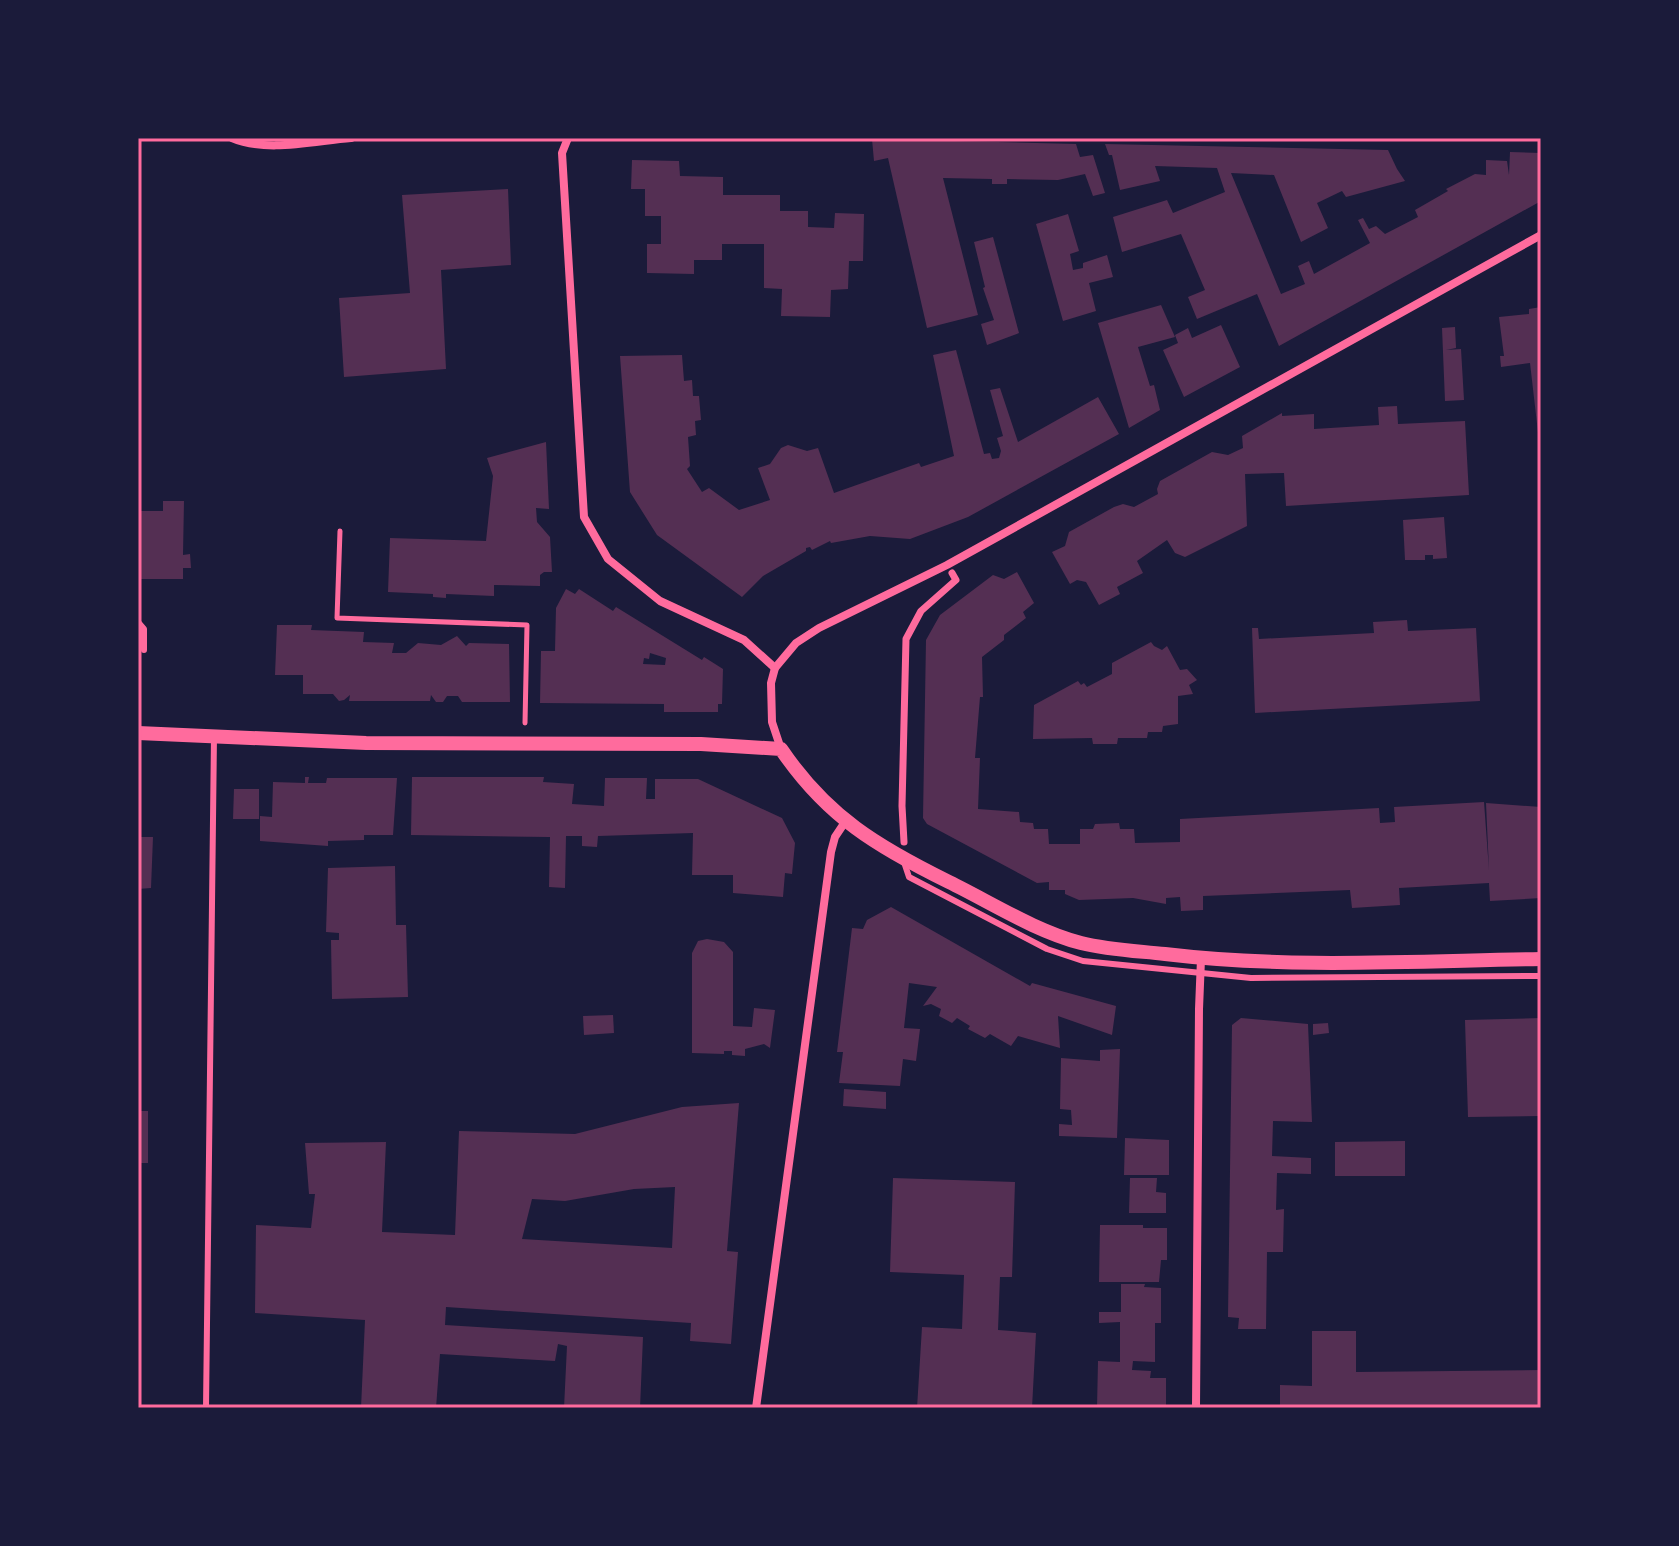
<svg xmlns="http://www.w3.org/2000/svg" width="1679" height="1546" font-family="'Roboto Condensed',sans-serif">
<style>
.building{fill:#542f53;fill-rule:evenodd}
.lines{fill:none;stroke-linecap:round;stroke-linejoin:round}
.path{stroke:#ff6b9d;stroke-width:5}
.service{stroke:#ff6b9d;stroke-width:6}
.pedestrian{stroke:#ff6b9d;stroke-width:7}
.minor{stroke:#ff6b9d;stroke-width:8}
.tertiary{stroke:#ff6b9d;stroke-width:14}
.neatline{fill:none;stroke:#ff6b9d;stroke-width:3}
</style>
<rect width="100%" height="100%" fill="#1b1b3a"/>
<!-- building -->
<g class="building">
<polygon points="872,139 1076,144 1080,157 1093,155 1105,193 1093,196 1085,174 1058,180 1007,179 1007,184 992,184 992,179 943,178 978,315 927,328 888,158 874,161"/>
<polygon points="1105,144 1388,150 1397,169 1405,181 1346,197 1342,191 1317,203 1328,228 1301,242 1274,175 1231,173 1281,294 1305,284 1298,266 1309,261 1314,274 1370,243 1358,220 1363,218 1369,229 1376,226 1385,234 1418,217 1415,210 1448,191 1446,189 1475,174 1486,175 1486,160 1507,161 1509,175 1510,152 1541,153 1541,201 1279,346 1257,294 1197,319 1188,297 1205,290 1181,234 1122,252 1113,217 1167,200 1173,213 1225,192 1217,168 1155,166 1160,181 1120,190 1112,155 1109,155"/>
<polygon points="632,160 679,161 680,176 723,177 723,195 780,195 780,211 808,211 808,227 834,228 835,213 864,214 863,261 849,261 848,289 831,290 830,317 781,316 782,289 764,288 764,244 722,244 722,260 694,260 694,274 647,273 647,244 661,244 661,216 645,216 645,189 631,189"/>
<polygon points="508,189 511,265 441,270 446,369 344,377 339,298 410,293 402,195"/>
<polygon points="1068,214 1079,251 1070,254 1073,270 1083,268 1083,263 1107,255 1113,277 1089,283 1096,311 1063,321 1036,224"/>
<polygon points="993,237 1019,333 987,345 981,324 994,320 983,288 985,287 974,242"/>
<polygon points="1161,305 1175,337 1138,347 1150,386 1154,385 1160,410 1129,428 1098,323"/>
<polygon points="1541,307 1541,441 1539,441 1530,363 1501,367 1500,356 1504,356 1499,317 1529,314 1529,309"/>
<polygon points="1221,325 1240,367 1184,397 1163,350 1178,343 1175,335 1188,328 1192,338"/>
<polygon points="1455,327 1456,348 1446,350 1461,349 1464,400 1445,401 1442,328"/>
<polygon points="956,350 984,454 990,453 992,459 999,458 1001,451 997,438 1003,436 990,390 1000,388 1018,442 1098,397 1119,434 968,517 910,539 870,536 831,543 830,541 812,550 810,547 806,548 806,551 763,576 742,597 657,535 630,492 620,356 682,355 684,381 692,380 693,396 699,396 701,420 695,421 696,435 688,437 690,466 687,469 702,492 709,488 739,510 770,500 758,468 770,464 781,448 788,445 807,451 818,448 834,493 919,463 921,467 954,456 933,355"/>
<polygon points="1397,406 1398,424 1465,421 1469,495 1286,506 1284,473 1245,474 1247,526 1185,557 1175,553 1167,540 1137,561 1143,573 1117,587 1120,594 1099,605 1086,582 1077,580 1070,584 1052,552 1065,546 1069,532 1114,507 1123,504 1134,507 1158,494 1157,489 1160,481 1212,452 1228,455 1243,448 1242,436 1282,413 1282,416 1314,414 1314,429 1379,425 1378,407"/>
<polygon points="546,442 549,509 536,508 537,522 550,537 552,572 544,572 540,575 540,586 494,585 494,596 446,594 446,598 433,597 433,594 388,592 390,538 486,541 493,476 487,458"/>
<polygon points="163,501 184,501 183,555 190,554 191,568 183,568 183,579 138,579 138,511 163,511"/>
<polygon points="1444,517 1447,558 1433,559 1433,555 1425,555 1425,560 1405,560 1403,520"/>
<polygon points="1017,572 1034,603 1023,612 1026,618 1004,635 1004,640 982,657 983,697 980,697 975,758 980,758 978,809 1019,812 1020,822 1033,823 1034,829 1048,829 1049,844 1080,844 1080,829 1093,829 1095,824 1119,823 1120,829 1134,829 1135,843 1180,842 1180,819 1379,808 1380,823 1395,822 1394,807 1484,802 1489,870 1486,803 1541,807 1541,898 1490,901 1489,883 1399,888 1400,905 1352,908 1350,890 1203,896 1203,910 1181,911 1180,897 1166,898 1166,904 1133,898 1079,900 1065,894 1065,890 1049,890 1049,882 1037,883 927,824 923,818 926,640 940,615 993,575 1004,579"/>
<path d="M566,589L575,594L579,589L613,611L616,607L702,660L704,657L723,669L722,704H718V712H664V704L540,703L541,651H555L556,608ZM650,653L666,658L665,665L643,664L644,658L649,659Z"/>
<polygon points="1407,620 1408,631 1476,628 1480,701 1255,713 1252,628 1258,628 1259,639 1374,633 1373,622"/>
<polygon points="277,625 312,625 311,630 364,632 363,642 394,643 392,653 406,653 418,643 441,645 457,636 466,646 469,643 509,644 510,702 462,702 458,696 447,696 443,702 436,702 431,695 430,701 349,701 350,695 344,700 339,701 333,694 303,694 303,675 275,675"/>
<polygon points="1151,642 1154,646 1162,650 1167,646 1180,670 1187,669 1197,680 1189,685 1193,694 1178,696 1178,724 1163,726 1162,732 1148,732 1147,738 1118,738 1117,744 1093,744 1092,738 1033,739 1034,705 1078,681 1081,685 1084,683 1087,687 1112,674 1112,663"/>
<polygon points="305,777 309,777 308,783 326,783 327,778 397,778 393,835 364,835 364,840 328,841 328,846 260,841 260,816 272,817 273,782 305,783"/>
<polygon points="412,777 544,777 543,782 574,784 572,804 604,806 605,778 647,778 646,799 655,799 655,779 698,779 782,818 795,843 792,874 785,873 783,897 733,893 733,875 692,875 693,833 598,836 597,847 582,846 582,836 566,836 565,888 549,887 550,837 411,835"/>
<polygon points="234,789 259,789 259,819 233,819"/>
<polygon points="138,837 153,837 151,888 138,889"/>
<polygon points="395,866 396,925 406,925 408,997 332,999 331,940 339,940 339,933 326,932 328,868"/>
<polygon points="891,907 1030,986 1032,983 1116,1006 1112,1035 1058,1016 1060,1048 1018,1036 1011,1046 990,1034 985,1038 968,1029 970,1026 957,1018 952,1023 939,1016 941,1009 931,1004 923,1006 937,987 909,983 904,1028 920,1029 916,1061 903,1059 900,1086 839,1083 843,1052 837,1052 852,928 863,929 867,920"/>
<polygon points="707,939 724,942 733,952 733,1026 752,1027 754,1008 775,1010 770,1048 764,1044 745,1049 745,1056 732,1055 732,1051 724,1051 724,1054 692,1053 692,953 698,941"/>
<polygon points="613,1015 614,1033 584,1035 583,1016"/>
<polygon points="1241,1018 1308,1024 1312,1122 1273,1121 1272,1156 1311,1158 1311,1174 1277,1173 1276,1210 1284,1209 1283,1252 1267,1252 1266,1329 1238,1329 1239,1318 1228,1317 1232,1025"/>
<polygon points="1541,1018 1541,1116 1468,1117 1465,1020"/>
<polygon points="1328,1023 1329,1033 1313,1035 1313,1024"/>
<polygon points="1120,1049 1117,1138 1059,1136 1059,1124 1072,1125 1071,1110 1060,1109 1061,1058 1100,1061 1100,1050"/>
<polygon points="844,1089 886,1092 886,1109 843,1106"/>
<path d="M739,1103L727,1251L738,1252L731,1344L690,1341L691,1323L446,1307L445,1325L643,1337L640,1408H564L567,1346L558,1344L555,1361L440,1354L436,1408H361L365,1320L255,1313L256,1225L311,1228L315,1194H309L305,1143L386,1142L382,1232L455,1235L459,1131L575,1134L682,1107ZM675,1187L672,1248L522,1239L532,1199L565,1201L634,1189Z"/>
<rect x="138" y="1111" width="10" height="52"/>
<polygon points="1125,1138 1169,1140 1169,1175 1124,1175"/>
<polygon points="1405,1141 1405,1176 1335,1176 1335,1142"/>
<polygon points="893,1178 1015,1182 1012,1277 1000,1277 998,1330 1036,1333 1032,1408 917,1408 922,1327 962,1329 964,1275 890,1272"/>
<polygon points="1130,1178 1157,1178 1156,1192 1166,1193 1166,1213 1129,1213"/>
<polygon points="1100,1225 1143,1225 1143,1228 1167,1228 1167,1260 1161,1260 1159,1282 1099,1282"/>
<polygon points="1121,1284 1145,1284 1144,1287 1161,1288 1161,1323 1155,1323 1155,1362 1133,1361 1132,1370 1151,1371 1150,1378 1166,1378 1166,1408 1097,1408 1098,1361 1120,1362 1120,1322 1099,1323 1099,1312 1121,1312"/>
<polygon points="1312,1331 1356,1331 1356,1372 1541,1370 1541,1408 1280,1407 1280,1385 1312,1386"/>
</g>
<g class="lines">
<!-- path -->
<polyline class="path" points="340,531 337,618 527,625 525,723"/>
<!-- service -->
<g class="service">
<polyline points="138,622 144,629 144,650"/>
<polyline points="904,862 909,877 1047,949 1083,961 1251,978 1541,976"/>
<polyline points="206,1408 214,736"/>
</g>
<!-- pedestrian -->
<polyline class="pedestrian" points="904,842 902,806 906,639 921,611 956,580 952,573"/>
<!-- minor -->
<g class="minor">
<path d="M232,138C266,153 314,141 351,138"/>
<polyline points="568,138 562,153 584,517 608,559 660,601 744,640 775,668"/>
<polyline points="781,749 772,722 771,683 775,668 796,643 819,628 947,565 1541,235"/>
<polyline points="756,1408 831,852 835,837 845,822"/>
<polyline points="1196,1408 1199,1009 1201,959"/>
</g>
<!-- tertiary -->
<path class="tertiary" d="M138,733L366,743L701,744L781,749C827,817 878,847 949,882C992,903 1035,931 1081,943C1109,950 1138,951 1165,954C1290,969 1416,961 1541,959"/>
</g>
<!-- border -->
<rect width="1679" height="1546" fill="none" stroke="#1b1b3a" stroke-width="280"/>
<rect x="140" y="140" width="1399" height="1266" class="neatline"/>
</svg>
